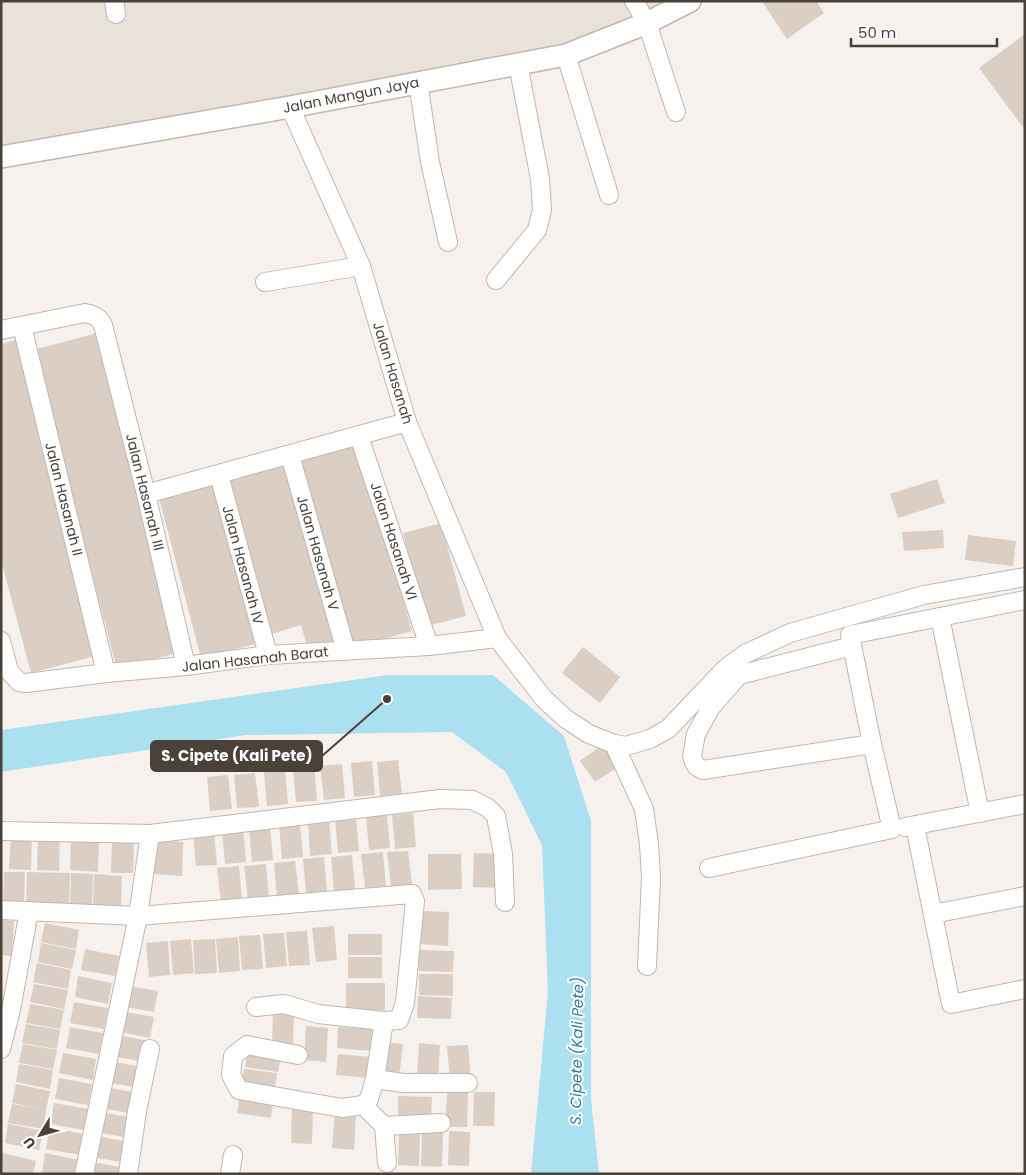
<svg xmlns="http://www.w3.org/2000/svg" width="1026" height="1175" font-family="Poppins,sans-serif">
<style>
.residential{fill:#e9e2da}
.water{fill:#abe0f0}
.building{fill:#dacec5}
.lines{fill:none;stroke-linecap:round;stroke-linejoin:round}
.minor-casing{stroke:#c1b7af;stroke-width:20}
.tertiary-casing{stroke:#c1b7af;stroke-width:24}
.minor{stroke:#fff;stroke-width:18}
.tertiary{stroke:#fff;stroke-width:21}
.labels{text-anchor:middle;stroke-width:4;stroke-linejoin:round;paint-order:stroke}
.street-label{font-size:14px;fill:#4a4139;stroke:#fff}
.water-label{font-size:15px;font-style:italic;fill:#2d7b94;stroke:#fff}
.leader{fill:none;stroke:#4a4139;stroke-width:2}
.callout-dot{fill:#4a4139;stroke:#fff;stroke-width:2}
.callout{fill:#4a4139;stroke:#4a4139;stroke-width:2}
.callout-label{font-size:15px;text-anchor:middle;font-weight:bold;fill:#fff}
</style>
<rect width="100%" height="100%" fill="#f6f1ec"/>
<!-- residential -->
<polygon class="residential" points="1,1 687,1 566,55 1,157"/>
<!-- water -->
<polygon class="water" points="388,675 493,675 564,736 591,821 591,1099 599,1174 531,1174 548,992 542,845 506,772 452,732 246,735 1,772 1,730"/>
<!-- building -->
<g class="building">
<polygon points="767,1 816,1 824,13 787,39 763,3"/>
<polygon points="1025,34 1025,130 979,68"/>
<polygon points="97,333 181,652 117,669 33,350"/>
<polygon points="16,340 99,655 31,673 1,560 1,344"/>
<polygon points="357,439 412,631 351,648 296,457"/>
<polygon points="282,463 338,639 308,649 301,625 271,634 223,481"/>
<polygon points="937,479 945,503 898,518 890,494"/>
<polygon points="216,483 259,643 201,658 159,498"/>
<polygon points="441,523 466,616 427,626 403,533"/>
<polygon points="943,530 944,548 904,551 902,532"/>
<polygon points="968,535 1016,541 1013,566 965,560"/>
<polygon points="583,647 620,677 600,703 562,673"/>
<polygon points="605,743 621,765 595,782 580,761"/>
<polygon points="398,760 402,794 380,796 377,762"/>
<polygon points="372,761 375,795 354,797 351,763"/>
<polygon points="342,764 345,798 324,800 320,766"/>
<polygon points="314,766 317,801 296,802 293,768"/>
<polygon points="285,770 288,804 267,806 264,772"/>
<polygon points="255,773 259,807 237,808 234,775"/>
<polygon points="228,775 232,809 210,811 207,777"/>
<polygon points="413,813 416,847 395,849 392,815"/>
<polygon points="387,814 390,848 369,850 366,816"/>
<polygon points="356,817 359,851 338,853 335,819"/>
<polygon points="329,820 332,854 310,856 308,822"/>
<polygon points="300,823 303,857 282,859 279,825"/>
<polygon points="270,826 273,860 252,862 249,828"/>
<polygon points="243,828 246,862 225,864 222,830"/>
<polygon points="214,831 217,865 196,866 193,833"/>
<polygon points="11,835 32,836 31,870 9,869"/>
<polygon points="38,836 60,836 59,871 37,870"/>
<polygon points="71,836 99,838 98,872 70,870"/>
<polygon points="112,839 134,839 133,873 111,873"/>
<polygon points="155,840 183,842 182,876 153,874"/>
<polygon points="408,851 412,884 391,887 387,852"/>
<polygon points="383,852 386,886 365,888 361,854"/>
<polygon points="474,853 503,854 501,888 473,887"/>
<polygon points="428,854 461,854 462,889 428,890"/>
<polygon points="352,855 355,889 334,891 331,857"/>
<polygon points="324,857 327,891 306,893 303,859"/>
<polygon points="295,861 299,895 277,897 274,863"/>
<polygon points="266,864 269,898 248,900 244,866"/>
<polygon points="239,866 242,900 221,902 217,868"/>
<polygon points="4,872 25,872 24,907 3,906"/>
<polygon points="27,872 70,873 69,907 26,906"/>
<polygon points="71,873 93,874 92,908 70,907"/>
<polygon points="94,874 122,876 121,909 93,908"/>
<polygon points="421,911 449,912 448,946 419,944"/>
<polygon points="1,920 14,921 12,956 1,955"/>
<polygon points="45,923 79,930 76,949 41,942"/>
<polygon points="334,926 337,960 316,962 312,928"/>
<polygon points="307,931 310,965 289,966 286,932"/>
<polygon points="284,933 287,966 266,968 263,934"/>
<rect x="348" y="934" width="34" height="21"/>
<polygon points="260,935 263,969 242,970 239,936"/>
<polygon points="238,937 240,971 219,973 216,939"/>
<polygon points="191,939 194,973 173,975 170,941"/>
<polygon points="215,939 217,973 195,974 193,940"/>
<polygon points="168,941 170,975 149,977 146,943"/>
<polygon points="41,943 76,950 72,969 38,962"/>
<polygon points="85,949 119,956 115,976 81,970"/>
<polygon points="419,950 454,951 453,972 419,971"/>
<rect x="348" y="957" width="34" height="21"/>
<polygon points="37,963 71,970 68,989 33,982"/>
<polygon points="419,974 453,974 453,996 419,995"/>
<polygon points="78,976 112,983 108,1004 75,997"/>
<rect x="346" y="983" width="39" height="27"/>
<polygon points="34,984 68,990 64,1009 30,1002"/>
<polygon points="124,985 158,991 154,1012 121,1006"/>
<polygon points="418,996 452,998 451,1019 417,1018"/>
<polygon points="74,1002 108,1008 104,1029 70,1023"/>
<polygon points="30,1004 64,1010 60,1029 26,1023"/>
<polygon points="120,1011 154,1017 150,1038 116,1031"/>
<polygon points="273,1011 294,1012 293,1046 272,1045"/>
<polygon points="26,1024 60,1030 57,1049 22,1043"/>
<polygon points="306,1026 328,1028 326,1062 304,1060"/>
<polygon points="70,1027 103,1033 99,1054 66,1048"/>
<polygon points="338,1027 372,1029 371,1051 337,1048"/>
<polygon points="116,1035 149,1041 145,1062 112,1056"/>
<polygon points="381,1042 403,1044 399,1078 378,1076"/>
<polygon points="419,1043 440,1045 438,1079 417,1077"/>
<polygon points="23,1044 57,1050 53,1069 19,1063"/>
<polygon points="468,1045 471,1078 450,1081 447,1046"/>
<polygon points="248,1046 282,1051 278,1072 245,1067"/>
<polygon points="63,1053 96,1059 93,1080 59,1073"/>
<polygon points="338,1054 371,1057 369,1078 336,1075"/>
<polygon points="109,1061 142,1067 139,1088 105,1082"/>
<polygon points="19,1064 53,1070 50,1089 16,1082"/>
<polygon points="244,1069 277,1073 274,1095 241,1090"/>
<polygon points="59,1078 92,1084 88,1105 55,1099"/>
<polygon points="16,1084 50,1091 46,1110 12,1103"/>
<polygon points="105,1087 138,1093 134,1114 101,1108"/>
<polygon points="240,1092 274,1097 271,1118 237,1113"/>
<polygon points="474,1092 495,1092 494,1126 473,1126"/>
<polygon points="447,1093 468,1093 467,1127 445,1127"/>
<polygon points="398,1096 432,1097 431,1119 398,1117"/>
<polygon points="54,1103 88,1109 84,1130 50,1124"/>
<polygon points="12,1104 46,1110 43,1129 8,1123"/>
<polygon points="292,1109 313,1110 312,1144 291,1143"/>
<polygon points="100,1112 134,1118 130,1138 96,1132"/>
<polygon points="335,1114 356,1116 354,1150 332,1148"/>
<polygon points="8,1124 43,1131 39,1150 5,1143"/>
<polygon points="50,1127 83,1134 80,1155 46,1149"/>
<polygon points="399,1131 420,1132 419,1166 398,1165"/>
<polygon points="449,1131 470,1132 469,1166 448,1165"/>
<polygon points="422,1132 443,1133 442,1167 421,1166"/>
<polygon points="96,1136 129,1142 126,1163 92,1157"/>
<polygon points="2,1153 36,1161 33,1174 1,1174"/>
<polygon points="45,1153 79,1160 77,1174 42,1174"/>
<polygon points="92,1162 125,1168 124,1174 90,1174"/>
</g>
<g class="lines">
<defs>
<g id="minor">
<polyline points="114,1 116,14"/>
<polyline points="634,1 647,23 676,112"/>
<polyline points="566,55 609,195"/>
<polyline points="418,82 430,162 448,242"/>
<polyline points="290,107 361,266 407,422 497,638 544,699 566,719 589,734 614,744 626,746 650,739 668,729 725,669 745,654 790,633 924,595 1025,577"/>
<polyline points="496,280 537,230 542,210 540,179 518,64"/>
<polyline points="265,282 361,266"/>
<polyline points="22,326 106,673"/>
<path d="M1,330L85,313C94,315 99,317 103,325L146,494L186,666"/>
<polyline points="359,436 429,646"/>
<polyline points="290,455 346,651"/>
<polyline points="219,475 268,655"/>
<polyline points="146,494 407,422"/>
<polyline points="940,617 980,813"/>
<polyline points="1,641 9,671 19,682 26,683 106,673 186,666 268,655 429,646 497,638"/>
<polyline points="614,744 644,809 649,844 651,878 647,966"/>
<polyline points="872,744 850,635 1025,600"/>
<polyline points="915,826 951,1004 1025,989"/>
<polyline points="905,827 1025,804"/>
<polyline points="1,831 150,834 440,799 473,800 488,808 496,816 503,854 505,902"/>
<polyline points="709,868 892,829 872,744 703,770 697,767 694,762 692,756 696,734 711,707 739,675 852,646"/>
<polyline points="1,910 138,916 412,894 415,901 405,1003 399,1020 384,1021 318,1014 284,1004 256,1007"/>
<polyline points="933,914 1025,896"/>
<polyline points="384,1021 375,1079 403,1083 468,1083"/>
<polyline points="1,1049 11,1010 29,911"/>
<polyline points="298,1055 247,1045 233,1056 231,1075 239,1090 342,1108 363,1105 369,1099 375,1079"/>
<polyline points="363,1105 384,1126 387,1163"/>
<polyline points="384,1126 441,1123"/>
<polyline points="84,1174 138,916 150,834"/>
<polyline points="128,1174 137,1111 150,1049"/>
<polyline points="230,1174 233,1155"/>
</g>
<polyline id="tertiary" points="1,157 290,107 566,55 647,23 690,1"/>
</defs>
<!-- minor casing -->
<use href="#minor" class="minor-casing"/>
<!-- tertiary casing -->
<use href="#tertiary" class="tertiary-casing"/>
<!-- minor -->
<use href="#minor" class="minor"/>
<!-- tertiary -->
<use href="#tertiary" class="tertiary"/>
</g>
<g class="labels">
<!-- street labels -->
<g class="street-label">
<text transform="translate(351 95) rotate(-11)" y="5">Jalan Mangun Jaya</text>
<text transform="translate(393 373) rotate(73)" y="5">Jalan Hasanah</text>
<text transform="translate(145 492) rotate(76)" y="5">Jalan Hasanah III</text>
<text transform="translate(64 499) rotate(76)" y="5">Jalan Hasanah II</text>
<text transform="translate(394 541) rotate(72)" y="5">Jalan Hasanah VI</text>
<text transform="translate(318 553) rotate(74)" y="5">Jalan Hasanah V</text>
<text transform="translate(243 565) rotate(75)" y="5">Jalan Hasanah IV</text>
<text transform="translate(255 659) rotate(-6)" y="5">Jalan Hasanah Barat</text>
</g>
<!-- water labels -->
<g class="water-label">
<text transform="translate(577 1051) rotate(-89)" y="5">S. Cipete (Kali Pete)</text>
</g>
</g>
<!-- callouts -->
<path class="leader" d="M387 699L322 756"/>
<circle class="callout-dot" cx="387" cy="699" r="5"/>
<rect class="callout" x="151" y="741" width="171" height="30" rx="5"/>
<g class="callout-label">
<text x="237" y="761">S. Cipete (Kali Pete)</text>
</g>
<!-- border -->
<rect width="1026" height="1175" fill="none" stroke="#4a4139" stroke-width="5"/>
<!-- north arrow -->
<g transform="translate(40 1135) rotate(233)" stroke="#ffffff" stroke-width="4" paint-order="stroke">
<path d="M0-4L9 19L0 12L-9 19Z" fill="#4a4139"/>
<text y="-8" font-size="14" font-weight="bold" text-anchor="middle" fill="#4a4139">U</text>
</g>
<!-- scale -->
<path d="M851 38v8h146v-8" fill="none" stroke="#4a4139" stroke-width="2.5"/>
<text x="858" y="38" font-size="15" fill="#4a4139" stroke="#ffffff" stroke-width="4" paint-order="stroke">50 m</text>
</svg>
